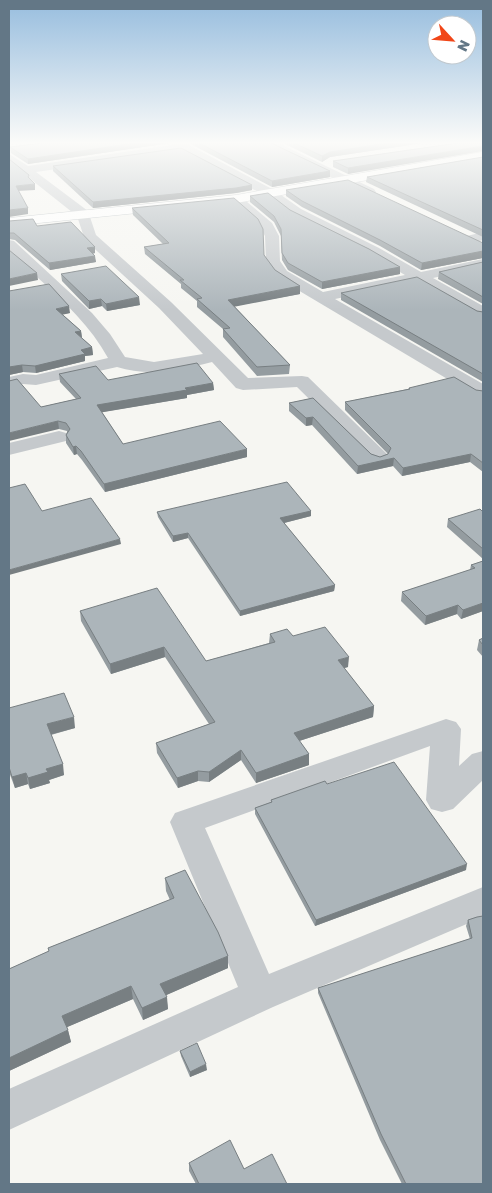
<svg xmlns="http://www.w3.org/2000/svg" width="492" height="1193" font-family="'Golos Text',sans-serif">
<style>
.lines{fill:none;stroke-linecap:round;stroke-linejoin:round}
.secondary-casing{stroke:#b5bbbf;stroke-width:1}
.street{fill:#c5c9cc;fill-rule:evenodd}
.secondary{fill:#fff;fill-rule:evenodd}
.wall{fill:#949ca0}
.shaded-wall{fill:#787f82}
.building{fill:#acb5ba;stroke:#787f82}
</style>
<rect width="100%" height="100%" fill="#f6f6f2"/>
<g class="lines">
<defs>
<polygon id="secondary" points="483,152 483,160 236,203 9,226 9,218 236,195"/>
</defs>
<!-- secondary casing -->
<use href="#secondary" class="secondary-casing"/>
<!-- street -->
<g class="street">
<path d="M171,143H185L274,190L301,209L379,248L421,272L483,259V267L433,278L483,306V318L477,316L417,282L335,299L483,384V398L476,396L276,277L266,261L265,236L259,225L230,199L236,195L240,196L272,223L279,236L280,261L287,271L323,292L405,275L369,254L291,215L266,196L182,151L36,172L88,211L96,235L171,302L248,378L302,376L308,377L386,453L389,457L386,461L379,463L372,461L297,387L243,390L236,388L212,362C180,370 149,377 117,367L36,385L23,384L9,387V377L23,374L36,375L108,358C91,327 65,302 38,278C29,270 18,262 9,253V240L14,241L92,313L110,334L125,357L154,362L203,354L159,308L85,240L77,216L9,162V154L28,166L172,145Z"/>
<polygon points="264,143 278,143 374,189 376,192 374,195 366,195"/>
<polygon points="483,232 483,240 472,243 465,239 467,236"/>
<polygon points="59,431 66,433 69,437 66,441 9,455 9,443"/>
<polygon points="446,719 456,722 461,729 459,766 472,754 483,751 483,780 453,809 442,812 431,809 426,800 430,746 205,828 269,974 483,887 483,917 273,1007 9,1130 9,1089 238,987 170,822 175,813"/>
</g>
<!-- secondary -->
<use href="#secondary" class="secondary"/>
</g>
<!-- wall -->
<g class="wall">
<polygon points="42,143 170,143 28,164 11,153 10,147"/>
<polygon points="189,143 271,143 330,171 330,177 272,187"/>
<polygon points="283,143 423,143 330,157 322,162"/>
<polygon points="458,143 348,174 333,167 333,161"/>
<polygon points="483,157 483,237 366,182 367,177"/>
<polygon points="53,166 252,190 236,193 93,208 53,171"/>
<polygon points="286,190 483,243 483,258 421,270 380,246 302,207 286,196"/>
<polygon points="250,196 290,210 400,267 400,274 322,289 288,270 282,260 281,236 274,222 250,202"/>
<polygon points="132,208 264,255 275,270 300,286 300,294 234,306 290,365 289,374 257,376 223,337 223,329 197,307 197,301 181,288 181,284 145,254 144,247 163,244 133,215"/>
<polygon points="9,221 37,226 95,247 95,253 93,254 96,262 50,270 15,240 9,239"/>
<polygon points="483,262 483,304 438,279 439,272"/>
<polygon points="61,274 140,305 107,311 102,306 89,309 62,281"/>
<polygon points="9,291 70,313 62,314 81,331 82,338 92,347 93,355 85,356 85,361 36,373 23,372 9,375"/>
<polygon points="341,293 483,312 483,382 341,300"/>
<polygon points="59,374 108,380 213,383 214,390 187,395 187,398 102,412 123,444 247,457 105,492 82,460 77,454 74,455 66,443 66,435 67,432 67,431 59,429 41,407 76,399 60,382"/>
<polygon points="409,388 476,390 483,391 483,472 470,462 402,476 393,466 357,474 312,425 306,426 289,411 289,403 313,398 371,454 380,457 388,454 345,410 345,402 408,389"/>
<polygon points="311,511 311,516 284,523 335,585 334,591 240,616 188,538 173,542 158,517 157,512"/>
<polygon points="483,512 483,559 447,527 448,519"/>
<polygon points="483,561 483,611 461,619 457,614 425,625 401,601 402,592 470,570 471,565"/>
<polygon points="80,611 206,661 269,643 270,634 293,636 348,667 344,668 374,706 373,717 299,741 309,754 309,765 256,783 241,760 209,782 198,781 178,788 157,753 156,743 209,724 165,657 111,674 81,621"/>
<polygon points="483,638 483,657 477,650 479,640"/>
<polygon points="9,708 75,728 51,735 64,775 49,780 50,783 30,789 28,784 15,788 9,772"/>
<polygon points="327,784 466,870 315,926 255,814 255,808 271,802 271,800"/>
<polygon points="165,878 228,968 166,995 168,1009 143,1020 133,999 67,1027 71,1042 9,1071 9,969 49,951 48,948 170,900 166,891"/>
<polygon points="477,917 483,1184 402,1184 380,1140 318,993 318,988 470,939 466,926 468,920"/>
<polygon points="180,1051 207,1070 190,1077 181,1056"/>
<polygon points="189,1163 244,1169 287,1184 196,1184 189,1171"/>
</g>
<!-- shaded-wall -->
<g class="shaded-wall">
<polygon points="135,143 170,143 28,164 28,159"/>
<polygon points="388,143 423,143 330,157 322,162 322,156 330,152"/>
<polygon points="483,146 483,151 348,174 348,168"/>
<polygon points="330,171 330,177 272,187 272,181"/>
<polygon points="35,184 35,190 17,191 16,186"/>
<polygon points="252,185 252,190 236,193 93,208 93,202"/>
<polygon points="28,208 28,214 9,217 9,210"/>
<polygon points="95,247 95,253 87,254 87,248"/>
<polygon points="483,251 483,258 421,270 422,263"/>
<polygon points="95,256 96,262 50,270 49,263"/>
<polygon points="400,267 400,274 322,289 322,282"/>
<polygon points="37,273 38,280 9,286 9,279"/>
<polygon points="300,286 300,294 228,308 228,300"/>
<polygon points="139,297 140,305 107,311 106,304"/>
<polygon points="101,299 102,306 89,309 89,301"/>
<polygon points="69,306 70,313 57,316 56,309"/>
<polygon points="81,331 82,338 75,332"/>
<polygon points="92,347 93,355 85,356 85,361 36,373 35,366 81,350"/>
<polygon points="22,365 23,372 9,375 9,367"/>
<polygon points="213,383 214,390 187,395 187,398 98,413 97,405"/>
<polygon points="313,417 312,425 306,426 306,418"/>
<polygon points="58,421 59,429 9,441 9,433"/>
<polygon points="76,446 77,454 74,455 73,447"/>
<polygon points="247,449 247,457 105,492 104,484"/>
<polygon points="471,454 470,462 402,476 403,468"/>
<polygon points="394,458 393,466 357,474 358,466"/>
<polygon points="311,511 311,516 280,524 280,518"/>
<polygon points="188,533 188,538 173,542 173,536"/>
<polygon points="120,539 121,544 9,575 9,570"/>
<polygon points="335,585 334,591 240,616 240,611"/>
<polygon points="483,603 483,611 461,619 463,610"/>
<polygon points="458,605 457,614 425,625 426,616"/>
<polygon points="164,647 165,657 111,674 110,664"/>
<polygon points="349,657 348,667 337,670 338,660"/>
<polygon points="374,706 373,717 293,743 294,733"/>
<polygon points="74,717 75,728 49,735 47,724"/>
<polygon points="241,750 241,760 209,782 209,772"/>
<polygon points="309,754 309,765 256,783 256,773"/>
<polygon points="63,764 64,775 49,780 50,783 30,789 28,778 46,769"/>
<polygon points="198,771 198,781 178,788 177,778"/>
<polygon points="26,773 28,784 15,788 12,777"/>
<polygon points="467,864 466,870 315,926 316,920"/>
<polygon points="228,956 228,968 162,997 160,984"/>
<polygon points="131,986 133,999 65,1028 62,1016"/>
<polygon points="167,997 168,1009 143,1020 142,1008"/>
<polygon points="68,1030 71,1042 9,1071 9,1058"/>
<polygon points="206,1064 207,1070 190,1077 190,1072"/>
</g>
<!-- building -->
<g class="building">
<polygon points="42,143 135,143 28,159 10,147"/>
<polygon points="199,143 271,143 330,171 272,181"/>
<polygon points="294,143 388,143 330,152 322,156"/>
<polygon points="458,143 483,143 483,146 348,168 333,161"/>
<polygon points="181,148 252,185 236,188 93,202 53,166"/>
<polygon points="483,157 483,230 367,177"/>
<polygon points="9,159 29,175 28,177 35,184 16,186 28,208 9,210"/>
<polygon points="348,180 483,243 483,251 422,263 380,240 302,201 286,190"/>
<polygon points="268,193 290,210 369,249 400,267 322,282 288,263 282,253 281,229 274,216 250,196"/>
<polygon points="234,198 258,219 263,229 264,255 275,270 300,286 228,300 290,365 257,367 223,329 230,328 197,299 202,298 180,280 184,280 144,247 169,243 132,208"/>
<polygon points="33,219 37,226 71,222 95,247 87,248 95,256 49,263 14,233 9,233 9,221"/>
<polygon points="9,250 37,273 9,279"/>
<polygon points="483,262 483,297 439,272"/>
<polygon points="106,266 139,297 106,304 101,299 89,301 61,274"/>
<polygon points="417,277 477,311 483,312 483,374 341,293"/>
<polygon points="49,284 69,306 56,309 81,331 75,332 92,347 81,350 85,354 35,366 22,365 9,367 9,291"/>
<polygon points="197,363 213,383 185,388 187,390 97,405 123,444 220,421 247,449 104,484 81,451 76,446 73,447 66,435 70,429 66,423 58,421 9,433 9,381 17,379 41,407 81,398 59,374 96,366 108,380"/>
<polygon points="454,377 476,390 483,391 483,463 471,454 403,468 394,458 358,466 313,417 306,418 289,403 313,398 371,454 380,457 388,454 391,448 345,402 410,389 409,388"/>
<polygon points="287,482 311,511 280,518 335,585 240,611 188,533 173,536 157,512"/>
<polygon points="25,484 42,511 91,498 120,539 9,570 9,488"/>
<polygon points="480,509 483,512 483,549 448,519"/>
<polygon points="483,561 483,603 463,610 458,605 426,616 402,592 475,568 471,565"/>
<polygon points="157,588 206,661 275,642 270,634 287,629 293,636 325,627 349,657 338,660 374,706 294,733 309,754 256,773 241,750 209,772 198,771 177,778 156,743 215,722 164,647 110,664 80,611"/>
<polygon points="483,638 483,645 479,640"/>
<polygon points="64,693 74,717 47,724 63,764 46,769 48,772 28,778 26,773 12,777 9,767 9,708"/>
<polygon points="394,762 467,864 316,920 255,808 272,802 271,800 325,781 327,784"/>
<polygon points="185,870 218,932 228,956 160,984 167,997 142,1008 131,986 62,1016 68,1030 9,1058 9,969 49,951 48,948 174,898 165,878"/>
<polygon points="483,916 483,1184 406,1184 381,1134 318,988 472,938 468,920 477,917"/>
<polygon points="197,1043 206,1064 190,1072 180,1051"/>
<polygon points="230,1140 244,1169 272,1154 287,1184 199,1184 189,1163"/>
</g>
<!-- sky -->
<linearGradient id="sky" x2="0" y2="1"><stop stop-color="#97bdde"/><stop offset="0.46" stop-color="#fbfbf9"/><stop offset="1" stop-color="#fbfbf9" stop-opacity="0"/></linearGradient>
<rect width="492" height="310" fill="url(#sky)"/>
<!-- border -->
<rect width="492" height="1193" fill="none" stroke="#637786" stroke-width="20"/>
<!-- north arrow -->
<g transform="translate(452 40) rotate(116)"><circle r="24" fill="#ffffff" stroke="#c1c9cf"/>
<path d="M0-4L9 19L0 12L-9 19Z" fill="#f14618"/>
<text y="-8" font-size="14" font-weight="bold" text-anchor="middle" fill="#637786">N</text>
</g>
</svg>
